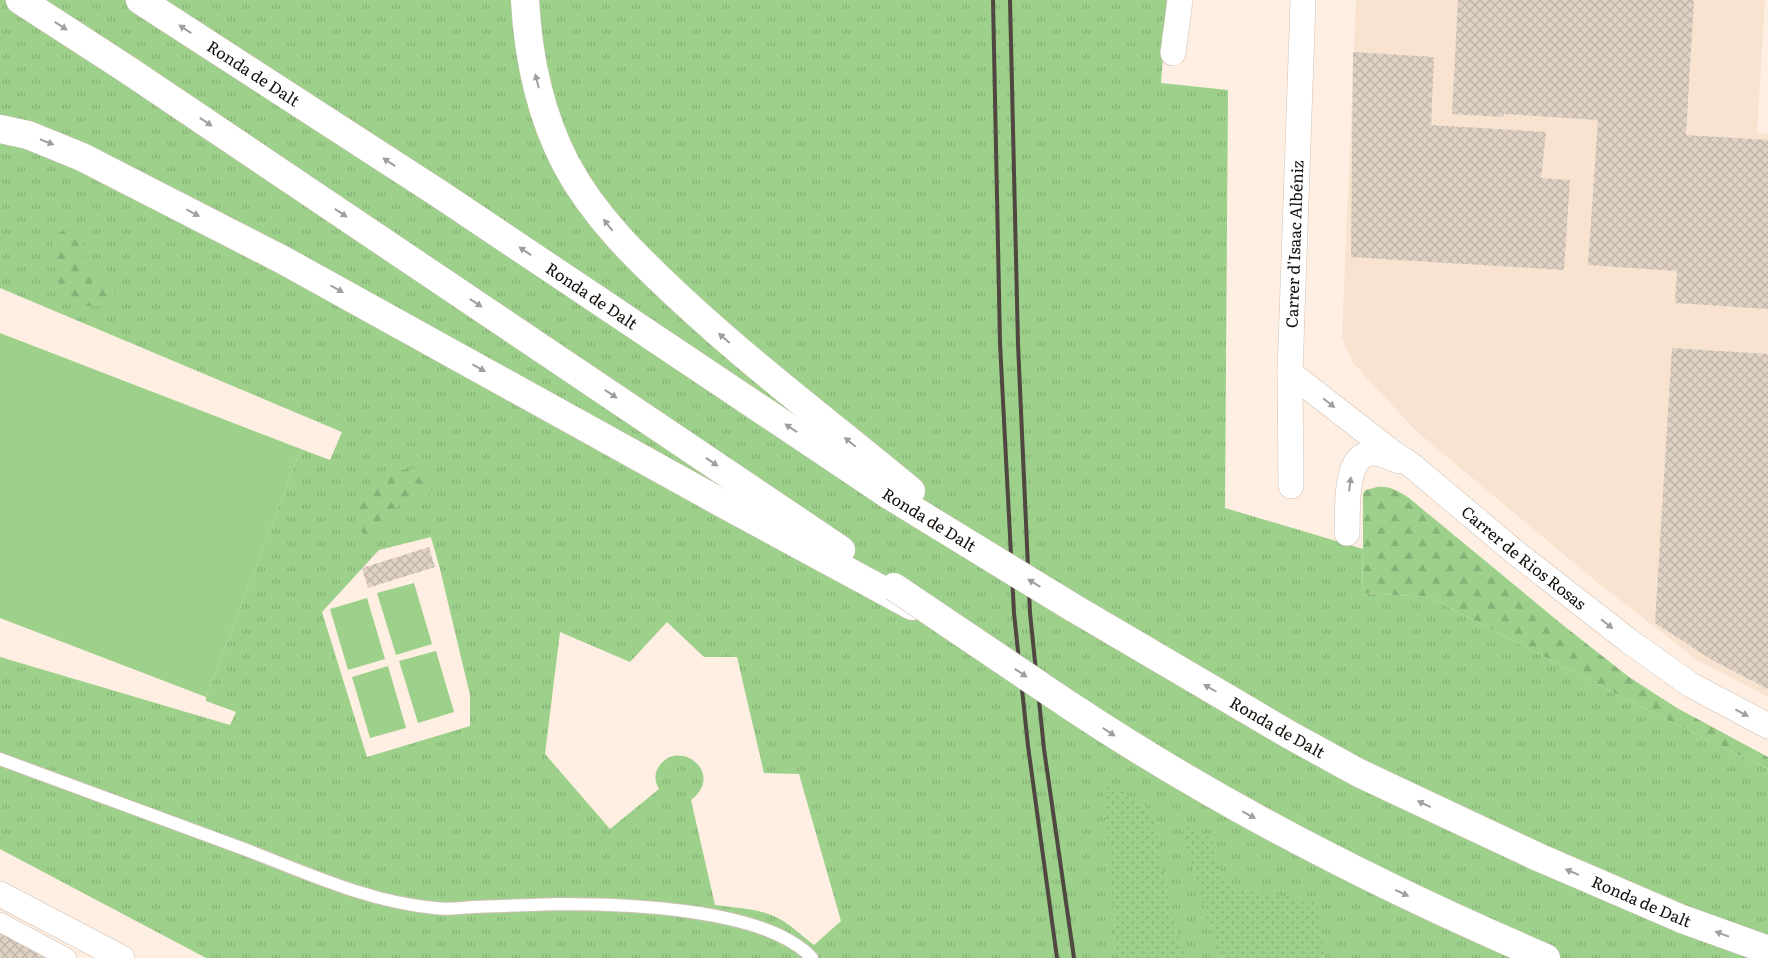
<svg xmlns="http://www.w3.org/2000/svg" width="1768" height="958" font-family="Literata,serif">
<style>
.built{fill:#f8e3d0}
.grass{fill:url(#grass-tufts);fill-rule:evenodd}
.forest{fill:url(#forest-firs)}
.park{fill:#9cd08b}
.garden{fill:url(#garden-dots)}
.building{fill:url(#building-cross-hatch)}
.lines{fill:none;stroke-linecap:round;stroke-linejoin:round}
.service-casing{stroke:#cfc0b4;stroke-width:14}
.pedestrian-casing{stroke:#cfc0b4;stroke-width:20}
.minor-casing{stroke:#cfc0b4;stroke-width:26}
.trunk-casing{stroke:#cfc0b4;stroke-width:29}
.service{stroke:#fff;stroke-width:12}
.pedestrian{stroke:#fff;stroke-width:19}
.minor{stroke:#fff;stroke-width:25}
.trunk{stroke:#fff;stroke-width:28}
.rail{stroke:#4f4740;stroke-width:4}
.trunk-bridge-casing{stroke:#cfc0b4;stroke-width:29;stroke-linecap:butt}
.trunk-bridge{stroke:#fff;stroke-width:28}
.oneway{fill:#a19f9d}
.labels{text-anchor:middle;stroke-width:4;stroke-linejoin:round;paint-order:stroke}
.street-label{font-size:16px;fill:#130e09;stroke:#fff}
</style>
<defs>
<pattern id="grass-tufts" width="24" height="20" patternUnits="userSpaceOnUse" patternTransform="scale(1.25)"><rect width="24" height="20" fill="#9cd08b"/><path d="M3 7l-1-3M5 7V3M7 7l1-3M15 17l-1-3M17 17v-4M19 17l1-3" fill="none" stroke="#86b177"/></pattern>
<pattern id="forest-firs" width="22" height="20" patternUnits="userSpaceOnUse" patternTransform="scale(1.25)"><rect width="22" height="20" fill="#9cd08b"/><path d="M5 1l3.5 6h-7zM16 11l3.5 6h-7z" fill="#86b177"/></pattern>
<pattern id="garden-dots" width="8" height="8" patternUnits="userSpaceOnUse" patternTransform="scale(1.25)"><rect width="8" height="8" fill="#9cd08b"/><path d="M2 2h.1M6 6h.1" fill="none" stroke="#86b177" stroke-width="1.8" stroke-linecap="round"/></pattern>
<pattern id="building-cross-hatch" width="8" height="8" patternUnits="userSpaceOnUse" patternTransform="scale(1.25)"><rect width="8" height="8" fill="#dfd2c4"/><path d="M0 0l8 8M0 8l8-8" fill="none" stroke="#beb3a7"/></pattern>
</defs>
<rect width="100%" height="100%" fill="#ffefe2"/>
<!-- built -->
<polygon class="built" points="1356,0 1765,0 1757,133 1768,134 1768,697 1697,660 1593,579 1416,431 1353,363 1342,338"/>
<!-- grass -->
<path class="grass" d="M0,0H1167L1161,83L1228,90L1225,508L1363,549L1362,593L1429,597L1661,717L1768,769V958H206L0,849V657L230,725L236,712L206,701V697L301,449L330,460L342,432L0,288ZM431,537L440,569L470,695V726L367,757L322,612L379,550ZM667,622L704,657H737L764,773L799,774L841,921L814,945C802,936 790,924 776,917C757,908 735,908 715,905L691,800C727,772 676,736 658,768C654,775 655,782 659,789L610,829L545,754L560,632L630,662Z"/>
<!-- forest -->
<g class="forest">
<polygon points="68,229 84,241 86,260 94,273 108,277 116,298 113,306 81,306 66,299 58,282 52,236"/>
<path d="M414,469L431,478L433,488L429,496C424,497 418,496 413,498C397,503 383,520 374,533L366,534L357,529C355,488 374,470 414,469Z"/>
<path d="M1377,487C1390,486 1398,491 1409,498L1564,626L1629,677L1677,708L1768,757V769L1661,717L1429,597L1362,593L1363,549V493L1366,490Z"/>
</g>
<!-- park -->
<g class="park">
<polygon points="0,333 301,449 206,697 0,618"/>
<polygon points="414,583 432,644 396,655 377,593"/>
<polygon points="367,598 385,659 348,670 330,609"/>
<polygon points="436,651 454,712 418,723 399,661"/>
<polygon points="388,666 406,728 370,738 352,677"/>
</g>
<!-- garden -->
<g class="garden">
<polygon points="1103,779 1152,810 1172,912 1186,958 1117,958"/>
<polygon points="1178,821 1212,839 1225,886 1317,902 1325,958 1219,958"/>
</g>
<!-- building -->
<g class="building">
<polygon points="1458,0 1694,0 1686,135 1768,140 1768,309 1675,303 1677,271 1588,265 1598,120 1504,114 1503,117 1452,114"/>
<polygon points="1353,52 1434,57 1431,125 1546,132 1541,178 1570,180 1564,270 1351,257"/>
<polygon points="1672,348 1768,354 1768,689 1712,660 1655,623"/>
<polygon points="429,547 435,567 368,588 362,568"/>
<polygon points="0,931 52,958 0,958"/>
</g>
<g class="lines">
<defs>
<path id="service" d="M0,759C81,789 163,819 244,849C307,873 368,902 435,908C448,910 461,908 473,907C502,906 530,905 559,904C625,904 766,908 812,958"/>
<polyline id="pedestrian" points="0,922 67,958"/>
<g id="minor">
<polyline points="1173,53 1180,0"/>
<path id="s1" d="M1290,373L1393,453L1410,464L1516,553L1629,641L1691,685L1768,726"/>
<path id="s2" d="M1291,486L1290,373L1303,0"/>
<path d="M1347,533C1348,513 1343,452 1373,453C1381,453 1391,458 1399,461"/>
<polyline points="0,894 122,958"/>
</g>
<g id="trunk">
<polyline points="20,0 125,68 841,550"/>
<path id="s3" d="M140,0L438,193L889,495L995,560"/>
<path d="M525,0C528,56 540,114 566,164C594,217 638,259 681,299C754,367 834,427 911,491"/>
<polyline points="0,129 28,135 82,157 283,260 720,502 912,606"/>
<path id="s4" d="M1072,607L1288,734L1359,773L1538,857L1682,919L1768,950"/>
<path d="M1069,705C1219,805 1380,887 1546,958"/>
</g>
</defs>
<!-- service casing -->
<use href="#service" class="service-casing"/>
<!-- pedestrian casing -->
<use href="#pedestrian" class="pedestrian-casing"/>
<!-- minor casing -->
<use href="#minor" class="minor-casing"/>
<!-- trunk casing -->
<use href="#trunk" class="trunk-casing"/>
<!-- service -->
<use href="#service" class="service"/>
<!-- pedestrian -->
<use href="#pedestrian" class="pedestrian"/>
<!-- minor -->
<use href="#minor" class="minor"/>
<!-- trunk -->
<use href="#trunk" class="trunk"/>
<!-- rail -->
<g class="rail">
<polyline points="993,0 1000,343 1014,613 1028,746 1057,958"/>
<polyline points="1010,0 1018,344 1030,613 1044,749 1074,958"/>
</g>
<defs>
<g id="trunk-bridge">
<polyline points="995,560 1072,607"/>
<polyline points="894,587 1069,705"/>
</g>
</defs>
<!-- trunk-bridge casing -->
<use href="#trunk-bridge" class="trunk-bridge-casing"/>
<!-- trunk-bridge -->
<use href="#trunk-bridge" class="trunk-bridge"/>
</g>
<!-- one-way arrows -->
<defs><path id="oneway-solid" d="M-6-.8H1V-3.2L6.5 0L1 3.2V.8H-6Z" transform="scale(1.25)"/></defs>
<g class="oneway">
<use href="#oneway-solid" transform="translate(61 26) rotate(33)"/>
<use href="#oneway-solid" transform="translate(185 29) rotate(-147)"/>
<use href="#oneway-solid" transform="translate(537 81) rotate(-104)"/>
<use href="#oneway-solid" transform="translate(206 122) rotate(34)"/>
<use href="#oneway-solid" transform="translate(47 142) rotate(21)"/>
<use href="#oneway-solid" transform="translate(389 162) rotate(-147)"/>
<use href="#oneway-solid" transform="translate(193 213) rotate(28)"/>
<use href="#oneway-solid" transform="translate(341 213) rotate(34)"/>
<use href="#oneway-solid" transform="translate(608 225) rotate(-128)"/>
<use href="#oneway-solid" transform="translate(525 251) rotate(-146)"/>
<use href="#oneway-solid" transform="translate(337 289) rotate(29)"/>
<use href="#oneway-solid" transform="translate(476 303) rotate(34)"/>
<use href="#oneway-solid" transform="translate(724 338) rotate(-139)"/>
<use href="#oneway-solid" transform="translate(479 368) rotate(29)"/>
<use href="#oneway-solid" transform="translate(611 394) rotate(34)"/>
<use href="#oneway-solid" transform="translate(1329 403) rotate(38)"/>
<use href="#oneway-solid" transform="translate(791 428) rotate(-146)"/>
<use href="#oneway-solid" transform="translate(850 442) rotate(-141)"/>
<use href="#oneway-solid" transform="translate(712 462) rotate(34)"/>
<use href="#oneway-solid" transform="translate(1350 484) rotate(-83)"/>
<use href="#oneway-solid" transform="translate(1034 583) rotate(-149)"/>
<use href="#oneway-solid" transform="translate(1607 624) rotate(38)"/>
<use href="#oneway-solid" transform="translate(1021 673) rotate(34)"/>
<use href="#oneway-solid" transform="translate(1210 688) rotate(-150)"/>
<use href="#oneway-solid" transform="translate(1742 713) rotate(28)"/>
<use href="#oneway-solid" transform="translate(1109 732) rotate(34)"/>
<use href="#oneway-solid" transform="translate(1424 804) rotate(-155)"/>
<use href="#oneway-solid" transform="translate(1249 815) rotate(28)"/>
<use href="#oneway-solid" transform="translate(1572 872) rotate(-157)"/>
<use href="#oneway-solid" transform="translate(1402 893) rotate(25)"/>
<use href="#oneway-solid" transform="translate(1722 934) rotate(-160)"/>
</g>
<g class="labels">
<!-- street labels -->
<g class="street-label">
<text dy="6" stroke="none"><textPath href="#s3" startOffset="135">Ronda de Dalt</textPath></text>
<text dy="6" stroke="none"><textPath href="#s2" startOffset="242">Carrer d'Isaac Albéniz</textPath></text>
<text dy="6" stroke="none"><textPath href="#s3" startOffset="540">Ronda de Dalt</textPath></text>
<text dy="6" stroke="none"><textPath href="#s3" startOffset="945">Ronda de Dalt</textPath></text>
<text dy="6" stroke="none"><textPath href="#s1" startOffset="298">Carrer de Rios Rosas</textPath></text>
<text dy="6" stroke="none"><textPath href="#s4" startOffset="238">Ronda de Dalt</textPath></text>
<text dy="6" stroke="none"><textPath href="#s4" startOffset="642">Ronda de Dalt</textPath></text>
</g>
</g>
</svg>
